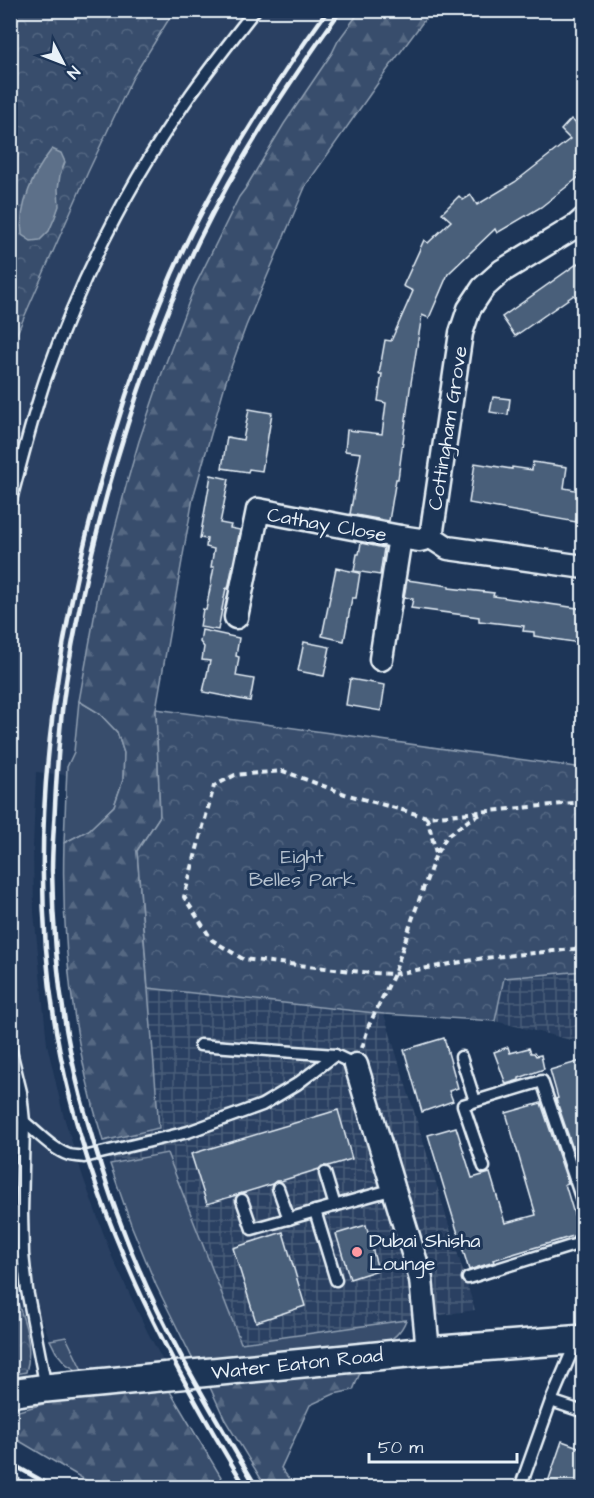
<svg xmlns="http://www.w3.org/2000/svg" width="594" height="1498" font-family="'Architects Daughter',sans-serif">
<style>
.built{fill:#2a4162}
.industrial{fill:url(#industrial-grid)}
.green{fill:#374d6c;stroke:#909fb2;stroke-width:1.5}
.forest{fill:url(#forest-firs);stroke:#909fb2;stroke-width:1.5}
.park{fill:url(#park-crowns);stroke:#909fb2;stroke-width:1.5}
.water{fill:#5d7089;stroke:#95a4b5;stroke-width:1.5}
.building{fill:#495e7a;stroke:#e8f1f8;stroke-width:1.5}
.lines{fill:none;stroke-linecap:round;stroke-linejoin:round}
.service-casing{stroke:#e8f1f8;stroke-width:15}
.minor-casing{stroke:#e8f1f8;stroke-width:27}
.tertiary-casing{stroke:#e8f1f8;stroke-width:32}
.path{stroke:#e8f1f8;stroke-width:4;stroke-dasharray:6 4.5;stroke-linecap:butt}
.service{stroke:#1d3557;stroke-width:10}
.minor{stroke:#1d3557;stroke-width:22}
.tertiary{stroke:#1d3557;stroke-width:27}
.rail{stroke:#e8f1f8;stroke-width:4.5}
.poi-dot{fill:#ff9aa2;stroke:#1d3557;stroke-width:2}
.labels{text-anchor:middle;stroke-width:6;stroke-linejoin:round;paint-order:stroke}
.street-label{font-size:20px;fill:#e8f1f8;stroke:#1d3557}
.park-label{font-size:20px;fill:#b3c0ce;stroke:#1d3557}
.poi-label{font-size:20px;fill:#e8f1f8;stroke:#1d3557;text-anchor:start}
</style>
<defs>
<pattern id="industrial-grid" width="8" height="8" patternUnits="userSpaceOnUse" patternTransform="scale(1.5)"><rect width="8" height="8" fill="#2a4162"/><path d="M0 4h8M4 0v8" fill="none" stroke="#495d79"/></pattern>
<pattern id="forest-firs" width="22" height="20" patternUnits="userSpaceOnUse" patternTransform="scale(1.5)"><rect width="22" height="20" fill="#374d6c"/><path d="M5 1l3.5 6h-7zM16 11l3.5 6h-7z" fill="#546782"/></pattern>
<pattern id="park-crowns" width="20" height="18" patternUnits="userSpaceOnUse" patternTransform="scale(1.5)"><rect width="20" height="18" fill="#374d6c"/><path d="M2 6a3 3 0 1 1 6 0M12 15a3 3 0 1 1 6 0" fill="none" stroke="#546782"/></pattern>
</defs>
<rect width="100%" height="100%" fill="#1d3557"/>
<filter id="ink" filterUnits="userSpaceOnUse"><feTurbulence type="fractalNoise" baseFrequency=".0167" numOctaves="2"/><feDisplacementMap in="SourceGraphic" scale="12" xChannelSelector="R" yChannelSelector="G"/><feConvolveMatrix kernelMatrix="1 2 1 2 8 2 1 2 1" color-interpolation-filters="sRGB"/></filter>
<g filter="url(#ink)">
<!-- built -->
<polygon class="built" points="174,11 360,11 338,41 332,53 284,124 245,189 239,197 194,288 162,373 126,486 113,534 99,590 79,701 74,752 67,767 66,775 36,772 33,846 34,912 47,1044 63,1114 83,1177 112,1257 148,1333 163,1361 83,1372 66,1337 50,1340 42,1320 25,1324 11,1283 11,347 88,172 133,77"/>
<!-- industrial -->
<g class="industrial">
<polygon points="583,971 583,1043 495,1021 504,978"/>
<polygon points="148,988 384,1014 475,1310 241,1344 167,1153 110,1164 103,1141 159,1128"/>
</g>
<!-- green -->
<g class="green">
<polygon points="79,701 99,713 117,732 124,753 123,780 114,806 89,830 64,843 67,767 74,752"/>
<path d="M167,1153L241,1343L406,1320C401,1333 393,1339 381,1345L197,1368L156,1285L132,1227L110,1164Z"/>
<polygon points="66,1337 83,1372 163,1361 168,1371 89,1378 66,1364 56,1352 50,1340"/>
</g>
<!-- forest -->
<g class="forest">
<path d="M360,11H431L385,73L306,185L246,326L226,381L193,498L156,709L160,816L137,851L159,1128L103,1141C74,1046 61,943 64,843L89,830L114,806L123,780L124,753L117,732L99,713L79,701L99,590L126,486L139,441L162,373L194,288L239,197L245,189L284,124L332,53L338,41Z"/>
<polygon points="362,1368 353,1390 334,1394 310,1405 281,1468 295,1487 266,1487 225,1420 208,1383"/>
<polygon points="165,1383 227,1487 97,1487 11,1436 11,1413 65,1398"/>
</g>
<!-- park -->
<g class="park">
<polygon points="11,11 174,11 133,77 88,172 11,347"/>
<polygon points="156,709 583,768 583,971 504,978 495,1021 384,1014 148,988 137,851 160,816"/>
<path d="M10,1283C21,1311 35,1342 26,1372L11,1375Z"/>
</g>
<!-- water -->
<path class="water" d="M52,149L61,153L65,162L60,175L58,189L59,206L55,217L49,231L40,240L31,241L22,235C18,206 34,172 52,149Z"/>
<!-- building -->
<g class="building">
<polygon points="571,119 582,129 584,128 584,173 541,207 497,233 495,229 448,274 429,318 422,315 410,389 398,479 396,479 389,521 350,514 361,453 345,451 347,430 382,434 386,403 378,401 382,374 379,374 385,340 391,341 413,291 403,286 424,240 428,243 451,221 442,213 459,196 463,200 471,195 477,205 515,182 570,139 561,130"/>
<polygon points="584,259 584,307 574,295 515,336 502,317"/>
<polygon points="493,397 510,399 508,415 490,412"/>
<polygon points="249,409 272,413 262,471 249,469 248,472 222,468 227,437 243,440"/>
<polygon points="533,462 567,467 564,488 581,491 576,522 469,503 475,463 512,469 512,467 532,470"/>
<polygon points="211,475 229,479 220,523 231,525 230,528 240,530 228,589 226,588 218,630 200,627 203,609 206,610 214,567 211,567 214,549 206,547 207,539 200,538"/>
<polygon points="361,543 384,548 380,575 354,571 357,554 359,554"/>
<polygon points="336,568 360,573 356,598 352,598 344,641 322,636"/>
<polygon points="407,580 449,586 449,588 494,593 493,596 584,609 584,621 580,643 534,636 534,632 523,631 524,626 479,621 479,617 411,608 413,599 404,597"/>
<polygon points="202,630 239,638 236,656 239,657 236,676 254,679 250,701 203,692 210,661 202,660 204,647 200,642"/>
<polygon points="304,642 330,647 324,676 298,671"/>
<polygon points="350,679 385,685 381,711 346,705"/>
<polygon points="444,1038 458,1088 449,1091 453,1101 422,1112 404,1050"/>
<polygon points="508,1047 510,1053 529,1048 531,1053 534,1053 536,1056 541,1055 544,1069 519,1078 519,1080 506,1084 494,1052"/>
<polygon points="584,1060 584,1178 583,1178 556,1099 558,1098 550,1070"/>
<polygon points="541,1103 568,1183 565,1184 580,1234 493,1260 494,1262 469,1270 428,1135 456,1127 472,1178 490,1173 505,1223 536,1215 506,1113"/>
<polygon points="338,1110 352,1159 328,1166 322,1166 319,1169 281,1181 276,1181 272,1184 207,1204 191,1154"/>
<polygon points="366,1225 378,1270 350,1279 336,1234"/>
<polygon points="283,1232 305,1306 256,1322 233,1248"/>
<polygon points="562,1441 584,1449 584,1488 546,1488"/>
</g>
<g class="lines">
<defs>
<g id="service">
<path d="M10,504C21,462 32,418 46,377C81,277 130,181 191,94C212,65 233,38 255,10"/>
<polyline points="200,1045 335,1055 356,1065"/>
<polyline points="10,1047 21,1092 24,1122 22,1213 23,1254 27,1290 46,1388"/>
<polyline points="461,1057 475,1101"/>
<path d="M24,1122C38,1133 52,1149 69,1155C74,1156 80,1156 84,1157L188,1132L262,1105L297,1084L335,1055"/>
<polyline points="484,1167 463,1105 542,1081 584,1206"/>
<polyline points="325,1173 335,1206"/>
<polyline points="278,1188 289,1219"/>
<polyline points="242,1200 252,1229 394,1189"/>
<polyline points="315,1211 336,1280"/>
<polyline points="468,1278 584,1242"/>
<polyline points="551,1401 584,1412"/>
<polyline points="520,1488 551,1401 576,1342"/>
</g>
<g id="minor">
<polyline points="584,219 576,226 502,271 483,288 469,309 461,333 431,537 448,548 584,567"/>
<polyline points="236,617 258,510 400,537 420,540 431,537"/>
<polyline points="381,659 400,537"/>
<polyline points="356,1065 421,1279 428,1351"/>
</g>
<polyline id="tertiary" points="10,1393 46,1388 428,1351 584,1339"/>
</defs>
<!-- service casing -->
<use href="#service" class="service-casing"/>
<!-- minor casing -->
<use href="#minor" class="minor-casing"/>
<!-- tertiary casing -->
<use href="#tertiary" class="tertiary-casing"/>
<!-- path -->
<g class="path">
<polyline points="584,802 427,817 345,794 283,771 235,775 214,786 184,897 212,940 243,959 371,973 394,974 484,958 584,948"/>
<polyline points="427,817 436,853"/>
<polyline points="362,1048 369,1025 394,974 414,914 436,854 447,836 469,820 483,813"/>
</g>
<!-- service -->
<use href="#service" class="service"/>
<!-- minor -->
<use href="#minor" class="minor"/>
<!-- tertiary -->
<use href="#tertiary" class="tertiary"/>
<!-- rail -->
<g class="rail">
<polyline points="10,1463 55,1488"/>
<polyline points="10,1475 32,1488"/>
<polyline points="10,1487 12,1488"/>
<path d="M246,1488C171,1365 105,1238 70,1098C21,901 43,696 95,502C119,410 149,318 191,233C230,155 276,81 328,10"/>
<path d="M257,1488C207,1404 156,1319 122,1227C106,1185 93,1142 81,1098C62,1025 53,946 52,870C52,849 54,828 55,806C57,767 59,727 65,688C75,622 90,557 107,494C131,407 160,321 199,240C239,158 288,84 341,10"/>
</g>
</g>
</g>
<!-- markers -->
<circle class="poi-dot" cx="357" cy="1252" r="6"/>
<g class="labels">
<!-- street labels -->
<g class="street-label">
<text transform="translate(447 428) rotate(-81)" y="7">Cottingham Grove</text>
<text transform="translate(327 524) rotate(10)" y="7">Cathay Close</text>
<text transform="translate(297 1363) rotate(-6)" y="7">Water Eaton Road</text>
</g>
<!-- park labels -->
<g class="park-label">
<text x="302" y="863">Eight<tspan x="302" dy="23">Belles Park</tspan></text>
</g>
<!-- poi labels -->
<g class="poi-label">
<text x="369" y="1247">Dubai Shisha<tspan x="369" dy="23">Lounge</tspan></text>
</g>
</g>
<!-- margin -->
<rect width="594" height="1498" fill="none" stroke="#1d3557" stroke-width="36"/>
<rect x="18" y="18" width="558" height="1462" fill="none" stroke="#e8f1f8" stroke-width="2" filter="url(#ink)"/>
<!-- north arrow -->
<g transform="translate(63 63) rotate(132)" stroke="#1d3557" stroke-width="4.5" paint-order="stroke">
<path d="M0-4.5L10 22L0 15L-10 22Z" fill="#e8f1f8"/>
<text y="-9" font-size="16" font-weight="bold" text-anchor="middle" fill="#e8f1f8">N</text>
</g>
<!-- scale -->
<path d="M369 1453v9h148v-9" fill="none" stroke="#e8f1f8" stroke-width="3"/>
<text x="378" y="1453" font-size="18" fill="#e8f1f8" stroke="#1d3557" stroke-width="4.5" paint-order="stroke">50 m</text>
</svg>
